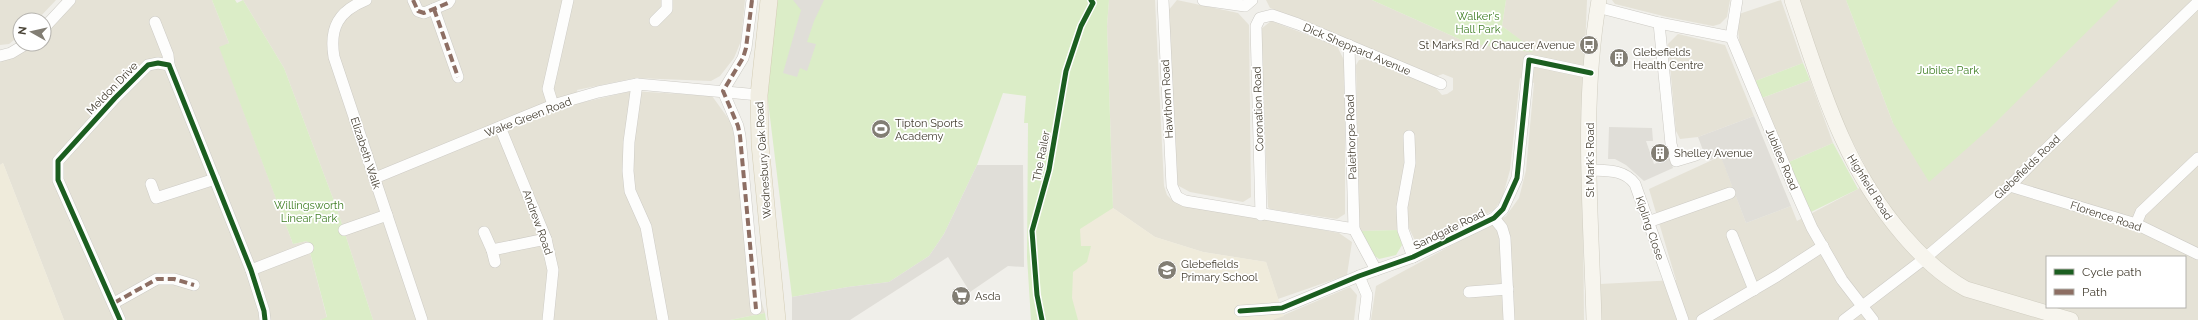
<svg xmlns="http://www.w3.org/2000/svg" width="2198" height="320" font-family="Raleway,sans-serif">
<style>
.residential{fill:#e5e2d6;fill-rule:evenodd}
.education{fill:#efebdb}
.green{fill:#dbedc7}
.parking{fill:#e0ded8}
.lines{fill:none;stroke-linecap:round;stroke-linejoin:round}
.street-casing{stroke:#cdcbc5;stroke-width:12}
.secondary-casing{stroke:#d0cdc0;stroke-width:16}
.primary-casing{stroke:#d4cdb5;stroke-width:18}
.street{stroke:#fdfdfc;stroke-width:11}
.secondary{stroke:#f7f5ee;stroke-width:15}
.primary{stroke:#f1eee3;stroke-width:17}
.quiet{stroke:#8d6e63;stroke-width:4;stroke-dasharray:8 4;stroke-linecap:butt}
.cycleway-casing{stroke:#fff;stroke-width:8}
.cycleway{stroke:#1b5e20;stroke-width:5}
.labels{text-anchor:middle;stroke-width:3.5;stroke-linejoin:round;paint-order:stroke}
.park-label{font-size:11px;fill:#3e7e23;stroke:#fff}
.poi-label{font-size:11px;fill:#474134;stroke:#fff;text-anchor:start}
.street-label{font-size:11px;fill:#474134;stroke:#fff}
</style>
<rect width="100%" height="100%" fill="#f0efea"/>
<!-- residential -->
<g class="residential">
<polygon points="0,0 56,0 37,20 20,20 20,35 9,44 0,45"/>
<polygon points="76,0 212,0 229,43 220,48 293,244 307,241 327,318 320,320 64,320 3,163 0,165 0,62 9,58 31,44 44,44 44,31"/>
<polygon points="243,0 745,0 741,41 734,58 720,76 711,81 635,78 577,90 580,103 632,91 712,96 733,125 749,262 765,313 730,320 373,320 337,209 284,68"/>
<polygon points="1109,0 1155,0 1164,186 1167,195 1173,201 1182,204 1339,233 1352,242 1347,275 1278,299 1266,262 1203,252 1155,237 1113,208 1107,26"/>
<polygon points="1177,0 1238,13 1249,25 1251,197 1243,202 1190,192 1177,185 1168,11"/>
<polygon points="1266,0 1372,0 1468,43 1532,51 1532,49 1502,26 1506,0 1587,0 1582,122 1584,320 1371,320 1376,286 1506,216 1519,198 1526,170 1534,83 1520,78 1510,170 1502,199 1494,210 1428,244 1416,243 1409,228 1399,230 1359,231 1356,65 1359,60 1367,59 1433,85 1442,95 1447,94 1453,90 1453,78 1443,74 1437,76 1270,8"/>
<polygon points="1612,0 1730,0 1727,17 1720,24 1713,26 1667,17 1615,4"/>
<polygon points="1781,0 1803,63 1755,81 1740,48 1738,30 1739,14"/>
<path d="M1799,0H1846L1893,123L2119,0H2198V320H1601L1600,284L1676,280L1649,189L1721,156L1746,223L1791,206L1797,221L1873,181L1839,115ZM2047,257H2185V307H2047Z"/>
<polygon points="1271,21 1337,46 1345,62 1345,214 1337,219 1270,209 1268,207 1261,29"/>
<polygon points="1678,34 1725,45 1754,116 1698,137 1680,139 1676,131 1668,44"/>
<polygon points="1810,80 1833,143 1789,162 1762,98"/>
<polygon points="1350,287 1357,295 1354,320 1272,320"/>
</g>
<!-- education -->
<g class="education">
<polygon points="3,163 64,320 0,320 0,165"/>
<polygon points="1113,208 1155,237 1203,252 1266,262 1284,316 1272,320 1071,320 1065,262 1080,213"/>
</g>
<!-- green -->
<g class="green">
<polygon points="212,0 235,0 237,3 243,0 284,68 337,209 373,320 320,320 327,317 307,241 293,244 219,47 229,43"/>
<polygon points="777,0 1109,0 1107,26 1113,208 1080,229 1081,246 1091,246 1087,262 1073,272 1072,298 1078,320 1031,320 1027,257 1028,123 1024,123 1026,96 1003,93 977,165 944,234 929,256 889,282 848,287 792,297 767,93"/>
<polygon points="1372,0 1506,0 1502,26 1533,49 1532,52 1468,43"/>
<polygon points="1846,0 2119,0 1989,129 1929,182 1893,123"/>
<polygon points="1803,63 1810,80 1762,98 1755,81"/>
<polygon points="1833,143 1858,189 1811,212 1789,162"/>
<polygon points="1399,230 1402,245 1396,255 1379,259 1371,253 1359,231"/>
<polygon points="765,313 766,320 730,320"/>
</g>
<!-- parking -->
<g class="parking">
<polygon points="793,0 824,0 814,21 807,42 816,44 807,71 800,68 797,77 783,73 801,10"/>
<polygon points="1754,116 1791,206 1746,223 1721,157 1707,161 1698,137"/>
<polygon points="1609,127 1652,128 1653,141 1646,141 1654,164 1670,158 1673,168 1644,181 1626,165 1615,159 1608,159"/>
<polygon points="977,165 1023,165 1024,267 1008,266 970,292 948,257 850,320 792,320 792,297 848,287 889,282 929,256 944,234"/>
</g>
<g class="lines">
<defs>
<g id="street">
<path d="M366,0C339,11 329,27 334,57L422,320"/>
<polyline points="413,0 418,11 424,13 448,3 450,0"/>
<polyline points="752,0 746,48 743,58 723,91 738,126 740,136 756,309"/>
<polyline points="1163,0 1172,186 1177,197 1185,201 1354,229"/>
<polyline points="1203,0 1245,6 1252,0"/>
<polyline points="1737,0 1731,37 1792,183 1812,228 1842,280 1873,320"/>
<polyline points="1597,7 1659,23 1731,37"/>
<polyline points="434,9 458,77"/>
<polyline points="655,21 667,9 667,0"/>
<polyline points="155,22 168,55 169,65"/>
<polyline points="1659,23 1671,144 1676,161 1696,155"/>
<polyline points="44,28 70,0"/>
<polyline points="1349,45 1354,229 1376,270"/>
<polyline points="0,56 11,53 26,44"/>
<polyline points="637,84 629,142 628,171 630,191 646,227 663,320"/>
<polyline points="553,105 548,89 568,0"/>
<polyline points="500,127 546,239 553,270 548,320"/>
<polyline points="1409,136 1410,163 1402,207 1403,230 1413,257"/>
<path d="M1589,170C1607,171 1624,169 1635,184L1683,320"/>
<polyline points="375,178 553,105 598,92 637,84 759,95"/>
<polyline points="151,184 156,198 215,179"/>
<polyline points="2010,186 2136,224 2198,254"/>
<polyline points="1261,215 1256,26 1260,18 1272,15 1298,24 1441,84"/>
<polyline points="1494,218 1502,228 1505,238 1509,320"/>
<polyline points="1648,222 1730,193"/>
<polyline points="2136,224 2141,212 2198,158"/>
<polyline points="344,230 387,215"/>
<polyline points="484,232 492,250"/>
<polyline points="1732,235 1754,290"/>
<polyline points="495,262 492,250 546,239"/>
<polyline points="251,270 308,248"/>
<polyline points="1359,276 1367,295 1364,320"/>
<polyline points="1469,292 1508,289"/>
<polyline points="114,303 157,279 174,279 194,285"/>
<polyline points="1240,311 1282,308 1359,276 1413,257 1494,218 1503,209 1517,178 1529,60 1591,73"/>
<polyline points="120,320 58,180 58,161 115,98 148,65 158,63 169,65 251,270 264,311 265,320"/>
<polyline points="1702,320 1777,276 1823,246"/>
<polyline points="1844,320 1924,259 2010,186 2040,155 2198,2"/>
</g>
<g id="secondary">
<path d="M1792,0C1821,86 1843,166 1904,236C1923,258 1941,275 1966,289L2071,320"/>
<path d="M1594,320C1591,214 1581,105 1599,0"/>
</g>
<polyline id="primary" points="769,0 759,95 760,144 777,320"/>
</defs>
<!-- street casing -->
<use href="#street" class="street-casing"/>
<!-- secondary casing -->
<use href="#secondary" class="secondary-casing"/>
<!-- primary casing -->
<use href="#primary" class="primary-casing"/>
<!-- street -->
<use href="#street" class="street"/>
<!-- secondary -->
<use href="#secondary" class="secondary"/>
<!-- primary -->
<use href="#primary" class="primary"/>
<!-- quiet -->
<g class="quiet">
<polyline points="413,0 418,11 424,13 448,3 450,0"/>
<polyline points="752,0 746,48 743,58 723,91 738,126 740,136 756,309"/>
<polyline points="434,9 458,77"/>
<polyline points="114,303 157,279 174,279 194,285"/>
</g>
<defs>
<g id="cycleway">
<polyline points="1240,311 1282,308 1359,276 1413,257 1494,218 1503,209 1517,178 1529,60 1591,73"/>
<polyline points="120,320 58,180 58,161 115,98 148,65 158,63 169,65 251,270 264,311 265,320"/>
<polyline points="1042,320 1037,295 1032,231 1049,170 1066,71 1081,26 1093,3 1091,0"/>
</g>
</defs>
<!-- cycleway casing -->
<use href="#cycleway" class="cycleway-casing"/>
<!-- cycleway -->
<use href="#cycleway" class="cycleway"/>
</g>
<!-- icons -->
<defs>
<symbol id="bus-disc" viewBox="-11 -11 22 22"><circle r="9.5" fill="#827e74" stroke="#fff"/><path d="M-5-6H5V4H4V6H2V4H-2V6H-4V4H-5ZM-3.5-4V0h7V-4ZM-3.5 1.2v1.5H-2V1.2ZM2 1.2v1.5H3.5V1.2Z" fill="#fff"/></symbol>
<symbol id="building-disc" viewBox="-11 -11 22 22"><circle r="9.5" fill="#827e74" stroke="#fff"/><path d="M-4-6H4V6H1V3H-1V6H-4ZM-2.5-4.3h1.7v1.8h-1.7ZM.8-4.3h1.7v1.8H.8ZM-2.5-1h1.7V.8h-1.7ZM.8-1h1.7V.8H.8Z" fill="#fff"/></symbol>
<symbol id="stadium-disc" viewBox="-11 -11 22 22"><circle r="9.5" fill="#827e74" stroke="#fff"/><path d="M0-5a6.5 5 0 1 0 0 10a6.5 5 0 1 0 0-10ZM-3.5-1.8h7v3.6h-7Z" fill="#fff"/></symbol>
<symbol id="school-disc" viewBox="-11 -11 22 22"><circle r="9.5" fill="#827e74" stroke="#fff"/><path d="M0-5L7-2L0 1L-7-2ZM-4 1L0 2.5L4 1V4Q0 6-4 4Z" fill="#fff"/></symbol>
<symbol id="supermarket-disc" viewBox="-11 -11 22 22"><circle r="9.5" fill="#827e74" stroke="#fff"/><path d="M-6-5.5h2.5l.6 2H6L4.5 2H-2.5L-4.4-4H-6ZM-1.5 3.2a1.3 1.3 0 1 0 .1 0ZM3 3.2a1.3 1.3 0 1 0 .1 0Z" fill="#fff"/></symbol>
</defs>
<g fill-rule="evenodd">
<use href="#bus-disc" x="1578" y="34" width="22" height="22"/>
<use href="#building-disc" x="1608" y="47" width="22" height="22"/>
<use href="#stadium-disc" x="870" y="118" width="22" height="22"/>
<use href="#building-disc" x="1649" y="142" width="22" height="22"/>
<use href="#school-disc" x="1156" y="259" width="22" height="22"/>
<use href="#supermarket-disc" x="950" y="285" width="22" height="22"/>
</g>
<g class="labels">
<!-- park labels -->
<g class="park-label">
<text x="1478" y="20">Walker's<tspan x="1478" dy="13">Hall Park</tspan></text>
<text x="1948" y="74">Jubilee Park</text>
<text x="309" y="209">Willingsworth<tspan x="309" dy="13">Linear Park</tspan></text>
</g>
<!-- poi labels -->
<g class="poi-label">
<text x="1575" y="49" text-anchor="end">St Marks Rd / Chaucer Avenue</text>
<text x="1633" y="56">Glebefields<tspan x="1633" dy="13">Health Centre</tspan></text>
<text x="895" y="127">Tipton Sports<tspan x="895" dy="13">Academy</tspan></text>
<text x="1674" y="157">Shelley Avenue</text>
<text x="1181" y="268">Glebefields<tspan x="1181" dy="13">Primary School</tspan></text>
<text x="975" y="300">Asda</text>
</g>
<!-- street labels -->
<g class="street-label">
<text transform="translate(1357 49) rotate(23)" y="4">Dick Sheppard Avenue</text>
<text transform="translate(112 88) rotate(-46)" y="4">Meldon Drive</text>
<text transform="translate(1167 99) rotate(-93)" y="4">Hawthorn Road</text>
<text transform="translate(1258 109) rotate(-92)" y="4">Coronation Road</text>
<text transform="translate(528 117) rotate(-21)" y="4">Wake Green Road</text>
<text transform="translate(1351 137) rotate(-92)" y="4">Palethorpe Road</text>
<text transform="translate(366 153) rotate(72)" y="4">Elizabeth Walk</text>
<text transform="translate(1041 156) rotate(-79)" y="4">The Railer</text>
<text transform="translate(1782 159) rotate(67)" y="4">Jubilee Road</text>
<text transform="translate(763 160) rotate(-94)" y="4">Wednesbury Oak Road</text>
<text transform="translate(1590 160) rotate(-90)" y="4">St Mark's Road</text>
<text transform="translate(2027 167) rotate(-44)" y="4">Glebefields Road</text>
<text transform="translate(1870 187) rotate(58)" y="4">Highfield Road</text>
<text transform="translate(2106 216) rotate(18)" y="4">Florence Road</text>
<text transform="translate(538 222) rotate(70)" y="4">Andrew Road</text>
<text transform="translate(1650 228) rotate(71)" y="4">Kipling Close</text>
<text transform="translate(1449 229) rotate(-26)" y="4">Sandgate Road</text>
</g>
</g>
<!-- legend -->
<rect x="2046" y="256" width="140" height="52" fill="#ffffff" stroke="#b5b3ae"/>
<rect x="2054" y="269" width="20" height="6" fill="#1b5e20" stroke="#b5b3ae"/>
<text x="2082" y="276" font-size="12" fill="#474134">Cycle path</text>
<rect x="2054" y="289" width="20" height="6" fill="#8d6e63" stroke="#b5b3ae"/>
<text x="2082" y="296" font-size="12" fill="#474134">Path</text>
<!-- north arrow -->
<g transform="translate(32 32) rotate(278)"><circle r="19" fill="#ffffff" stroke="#b5b3ae"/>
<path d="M0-3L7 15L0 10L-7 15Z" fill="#827e74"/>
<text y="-6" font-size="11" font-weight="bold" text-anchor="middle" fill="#474134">N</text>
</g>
</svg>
